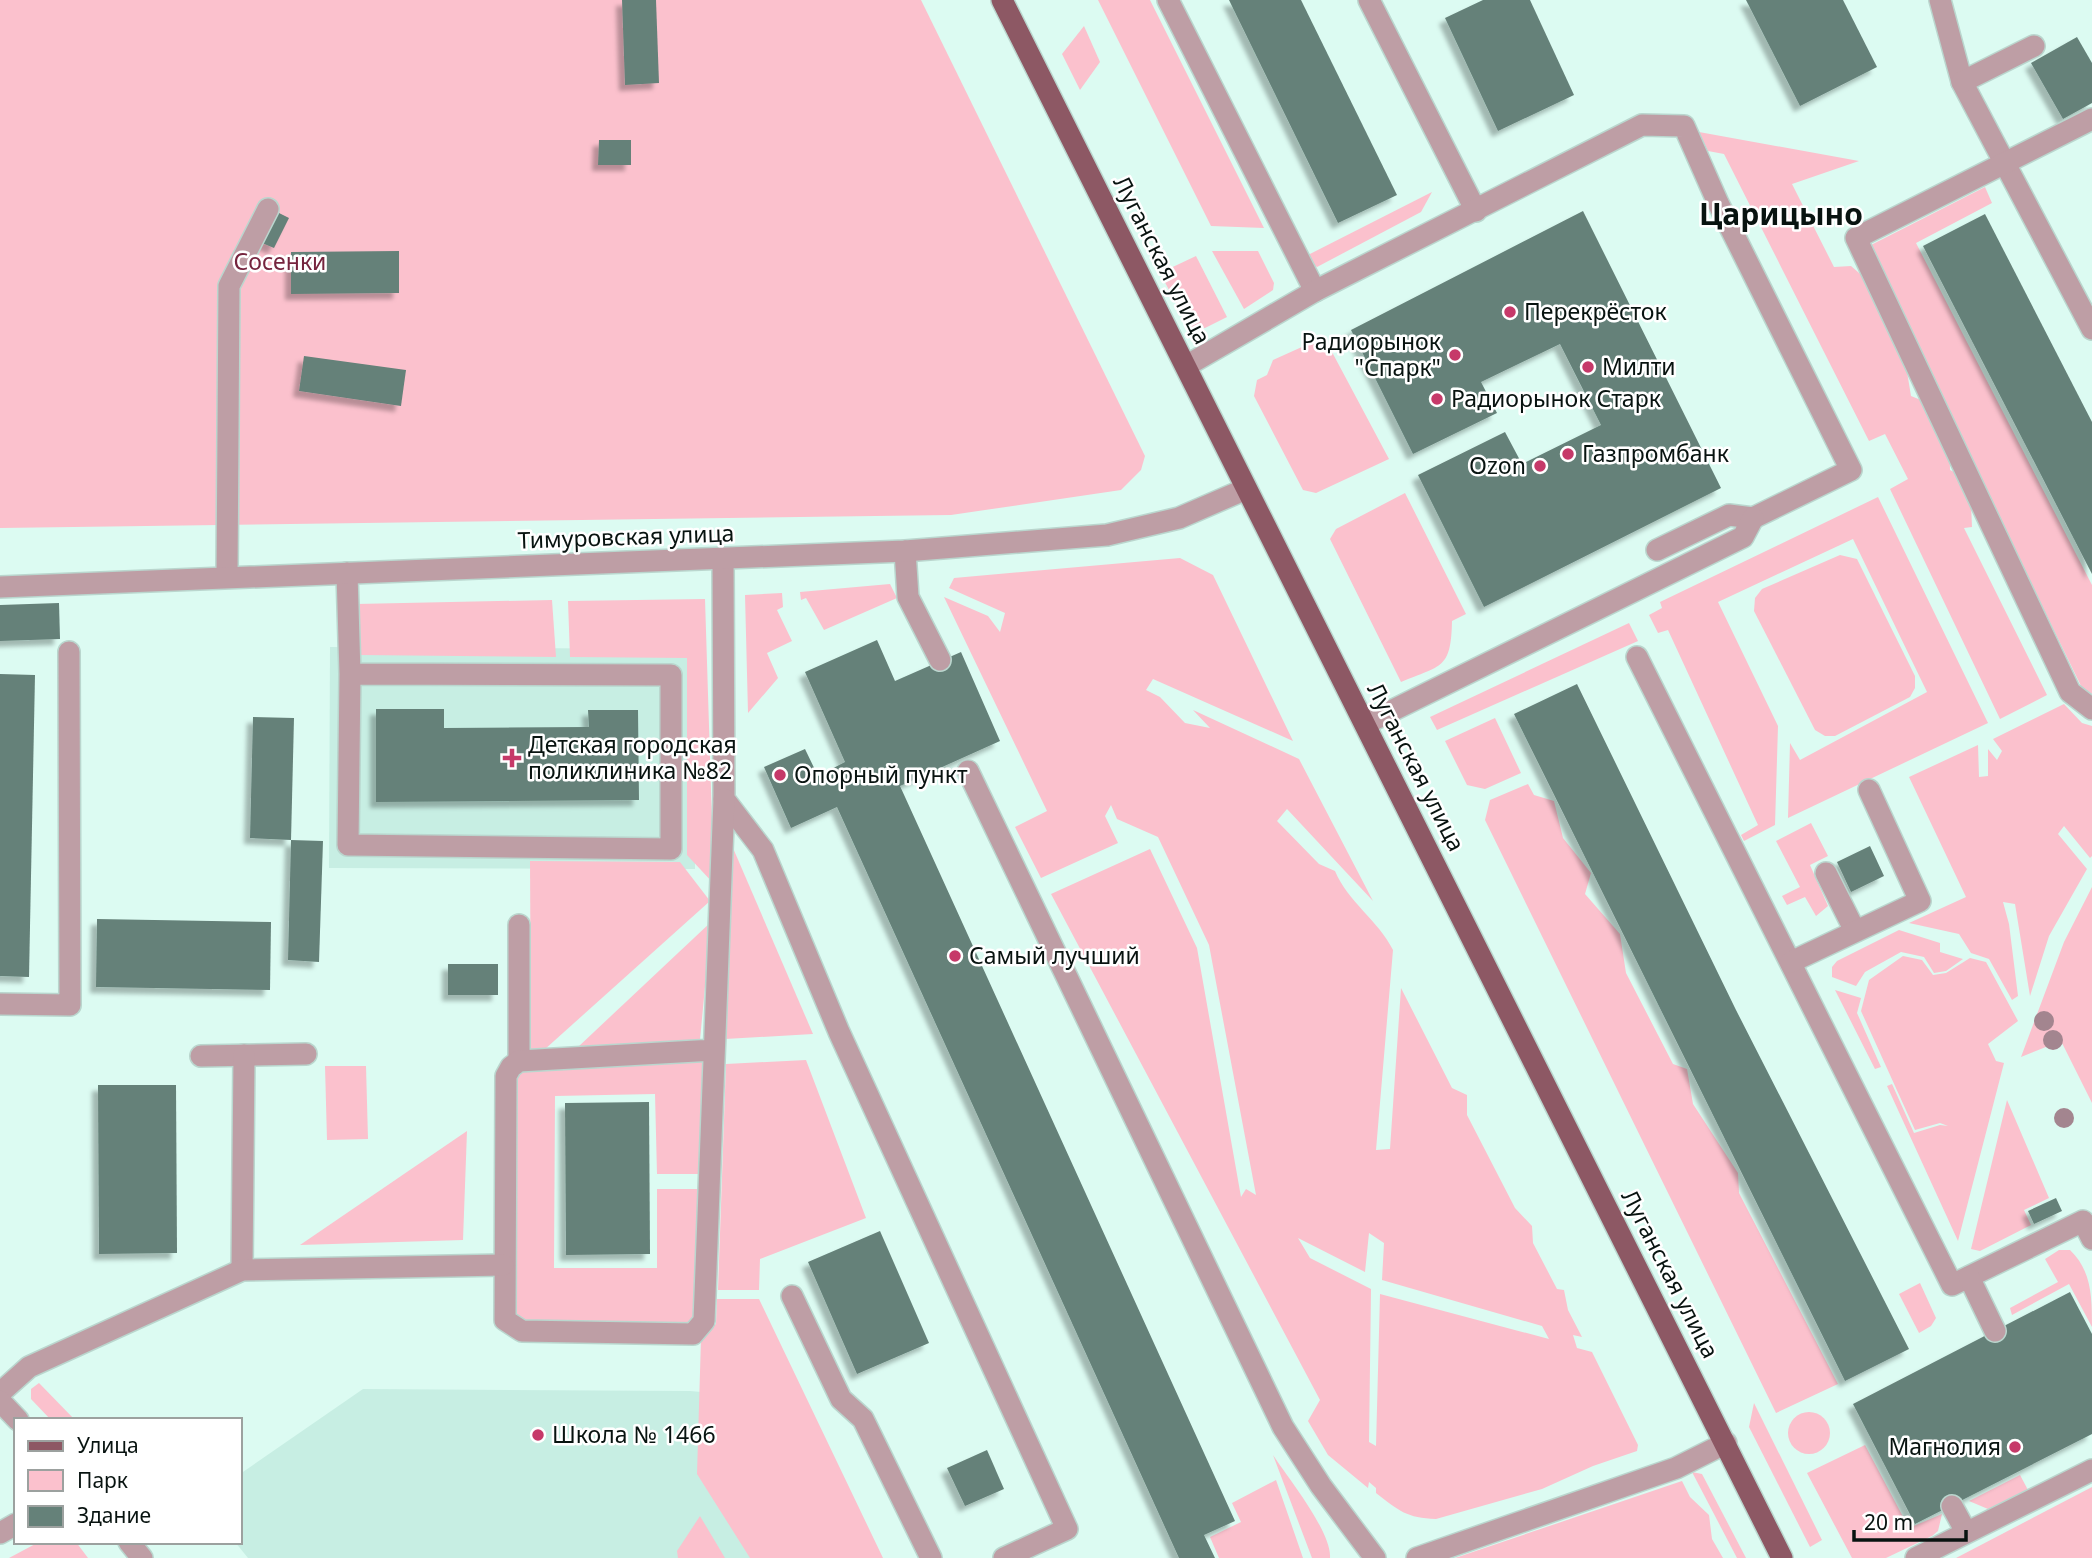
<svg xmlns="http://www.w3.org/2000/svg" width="2092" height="1558" font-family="'Noto Sans',sans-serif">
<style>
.built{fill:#c7eee3}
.green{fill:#fbc1cd;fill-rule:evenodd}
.building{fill:#658179;filter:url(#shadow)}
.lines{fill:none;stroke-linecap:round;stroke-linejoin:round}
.minor-casing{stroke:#bad6ce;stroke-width:24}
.major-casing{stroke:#bad6ce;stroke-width:24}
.minor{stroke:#be9ea5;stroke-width:21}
.major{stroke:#8d5864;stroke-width:21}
.tree{fill:#a3858f}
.poi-dot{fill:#c63969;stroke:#fff;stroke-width:2.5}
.labels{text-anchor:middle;stroke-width:5;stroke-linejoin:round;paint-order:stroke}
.street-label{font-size:23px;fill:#081310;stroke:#fff}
.park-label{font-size:23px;fill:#75243e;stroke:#fff}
.poi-label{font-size:23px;fill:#081310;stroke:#fff;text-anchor:start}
.district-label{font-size:30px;font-weight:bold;fill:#081310;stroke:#fff}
</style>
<defs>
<filter id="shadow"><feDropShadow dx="-6" dy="6" stdDeviation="2" flood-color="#0004"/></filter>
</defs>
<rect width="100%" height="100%" fill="#dcfbf2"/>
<!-- built -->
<g class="built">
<polygon points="330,647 695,649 695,869 329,868"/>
<polygon points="363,1389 690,1391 757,1397 851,1558 248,1558 235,1542 240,1542 240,1474"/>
</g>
<!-- green -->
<g class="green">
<polygon points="0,0 921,0 1145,456 1141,470 1121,490 951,515 0,528"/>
<polygon points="1098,0 1150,0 1264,228 1211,226"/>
<polygon points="1084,26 1100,62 1080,90 1062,54"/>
<polygon points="1699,132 1859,161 1792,184 1834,267 1851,266 1896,305 1911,396 1948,411 1869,246 1985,187 1992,203 1916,243 2092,585 2092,694 2082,688 1949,414 1950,470 1970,480 1972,527 1964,528 2047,695 2000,719 1890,489 1908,479 1885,434 1869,441 1724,154 1708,151"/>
<polygon points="1432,192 1421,212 1317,267 1304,257"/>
<polygon points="1212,251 1258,251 1274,283 1273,290 1244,309"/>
<polygon points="1196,256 1227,317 1205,328 1193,329 1185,320 1160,273"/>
<polygon points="1324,337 1389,459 1316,493 1303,490 1254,396 1257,380 1267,375 1273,360"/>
<path d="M1405,493L1466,614L1452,621C1451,669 1442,665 1401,682L1330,539L1336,529Z"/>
<polygon points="1878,497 1988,723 1788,818 1790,743 1800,760 1927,692 1853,539 1718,602 1778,726 1775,825 1744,841 1741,835 1758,825 1668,630 1658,633 1649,615 1662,608 1660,602"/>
<polygon points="1840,555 1857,559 1915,676 1915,688 1910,697 1835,736 1825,736 1815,730 1754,611 1755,598 1762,589"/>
<path d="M1180,558L1213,575L1293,741L1153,679L1146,690L1160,697L1185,723L1210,728L1193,710L1299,759L1373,901L1287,809L1277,821L1319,864L1335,871C1348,902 1378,920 1393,950L1376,1150L1390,1149L1401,988L1452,1088L1467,1095V1115L1515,1208L1532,1226L1533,1243L1557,1289L1564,1290L1568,1310L1582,1337L1573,1335L1577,1348L1592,1352L1638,1445L1637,1451L1593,1466L1542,1489L1436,1519C1407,1518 1399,1511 1376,1493V1488L1369,1482L1368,1488L1328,1455L1308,1421L1320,1400L1051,894L1150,849L1197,948L1241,1197L1246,1189L1256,1195L1209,945L1158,837L1117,819L1111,805L1105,816L1118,843L1041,878L1015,827L1047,811L944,597L988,616L1000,632L1005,613L949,588L954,578ZM1369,1233L1384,1243L1382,1280L1542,1326L1549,1339L1380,1294L1376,1446L1369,1442L1371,1289L1310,1258L1298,1238L1365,1272Z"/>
<polygon points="890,584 897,598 824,630 806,598 801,600 800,592"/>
<polygon points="782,593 783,607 777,610 792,641 767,653 778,678 748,713 745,595"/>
<polygon points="705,599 714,884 687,855 687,658 570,657 568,601"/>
<polygon points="552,600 556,657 359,655 356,604"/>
<polygon points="1629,623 1638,641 1437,730 1430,717"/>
<polygon points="2064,704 2082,723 2092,726 2092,856 2090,858 2064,826 2058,834 2087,869 2049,936 2030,996 2015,904 2003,902 2009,924 2018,996 2012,1000 1989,959 1971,953 1959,934 1909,923 1966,897 1909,777 1978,745 1979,777 1988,776 1988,749 1997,760 2002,751 1993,739"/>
<polygon points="1495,718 1521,773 1485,789 1467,785 1445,741"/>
<polygon points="1528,784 1534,795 1554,801 1563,838 1591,873 1585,894 1620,934 1626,973 1673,1064 1687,1069 1693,1104 1738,1173 1739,1193 1838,1384 1776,1413 1485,820 1490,800"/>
<polygon points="1811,823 1828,856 1810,865 1828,906 1816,916 1805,897 1787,905 1782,896 1800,887 1776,841"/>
<polygon points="733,848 813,1034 725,1039"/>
<polygon points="530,861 680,862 710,901 544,1050 531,1050"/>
<polygon points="2092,887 2092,1103 2061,1041 2021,1057 2064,942"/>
<polygon points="711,922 700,1040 577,1048"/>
<polygon points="1899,930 1940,943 1940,952 1963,959 1946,971 1934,973 1924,957 1901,952 1865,972 1856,986 1832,977 1832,967 1837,961"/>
<polygon points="1903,956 1922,960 1933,975 1946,973 1970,958 1986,962 2018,1021 1988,1044 1996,1061 2004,1063 1958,1241 1887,1086 1892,1084 1914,1133 1940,1125 1948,1126 1940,1123 1915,1130 1861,1011 1869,980"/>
<polygon points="1835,990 1861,998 1857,1013 1881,1067 1875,1069"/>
<polygon points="707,1057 704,1174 657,1174 655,1094 555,1096 554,1268 657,1268 657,1189 703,1189 698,1313 688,1327 525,1325 510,1315 514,1079 521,1069"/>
<polygon points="806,1060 866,1218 760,1259 759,1290 718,1290 726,1064"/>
<polygon points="325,1066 366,1066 368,1139 327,1140"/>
<polygon points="2007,1100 2049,1198 2024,1210 2031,1225 1980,1251 1971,1249"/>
<polygon points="467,1131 463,1240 300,1245"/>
<path d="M2059,1250H2070C2092,1271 2092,1298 2092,1327L2069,1284L2012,1315L2010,1308L2058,1282L2045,1259Z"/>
<polygon points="1920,1283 1936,1318 1931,1326 1919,1333 1899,1294"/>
<polygon points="717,1299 759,1299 883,1558 750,1558 697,1474 701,1338 716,1324"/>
<polygon points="39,1383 75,1420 51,1420 31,1399 31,1389"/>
<polygon points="1754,1403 1822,1540 1810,1547 1749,1427"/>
<circle cx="1809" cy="1433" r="21"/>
<polygon points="1865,1445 1909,1528 1942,1514 1938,1531 1932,1536 1886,1558 1852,1558 1807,1473"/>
<path d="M1273,1455C1288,1478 1332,1532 1330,1558H1312Z"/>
<polygon points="1692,1472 1702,1474 1746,1558 1737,1558"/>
<polygon points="2020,1475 2028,1490 1988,1509 1969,1501"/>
<polygon points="1276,1480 1303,1558 1219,1558 1210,1537 1241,1522 1232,1503"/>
<polygon points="1682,1481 1690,1497 1709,1515 1712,1539 1723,1558 1455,1558"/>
<polygon points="2092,1487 2092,1558 1956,1558"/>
<polygon points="700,1516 725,1558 678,1558 677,1551"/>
<polygon points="39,1542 76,1542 88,1558 9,1558"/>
</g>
<!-- building -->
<g class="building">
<polygon points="622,0 656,0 659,83 625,85"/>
<polygon points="1229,0 1301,0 1397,195 1338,223"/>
<polygon points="1483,0 1530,0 1574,95 1498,131 1445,18"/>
<polygon points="1746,0 1843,0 1877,67 1800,106"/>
<polygon points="2077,37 2092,63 2092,103 2063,119 2031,63"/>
<polygon points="599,140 631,140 631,165 598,165"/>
<polygon points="1583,211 1721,488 1484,607 1418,475 1505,432 1522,464 1601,425 1560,344 1481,382 1497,413 1413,454 1351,330"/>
<polygon points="277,212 289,218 274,248 262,243"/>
<polygon points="1985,214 2092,422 2092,574 1923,246"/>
<polygon points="399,251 399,293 291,294 291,252"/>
<polygon points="304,356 406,370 401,406 299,391"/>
<polygon points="59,603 60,639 0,641 0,605"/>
<polygon points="877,640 895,681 961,652 1000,741 900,786 1235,1521 1204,1535 1215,1558 1179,1558 837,807 791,828 764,767 805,749 818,776 845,762 805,672"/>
<polygon points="0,674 35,675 29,977 0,976"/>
<polygon points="1577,684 1736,1010 1909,1349 1845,1381 1514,714"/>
<polygon points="376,709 444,709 444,728 589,727 588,710 638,710 639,800 376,802"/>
<polygon points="253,717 294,718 291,840 250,838"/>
<polygon points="291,840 323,841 319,962 288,960"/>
<polygon points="1870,846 1884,876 1851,892 1837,862"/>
<polygon points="97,919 271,922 270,990 96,987"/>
<rect x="448" y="964" width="50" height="31"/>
<polygon points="98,1085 176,1085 177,1253 99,1254"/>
<polygon points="649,1102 650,1254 566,1255 565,1103"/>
<polygon points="2056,1198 2062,1211 2034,1224 2028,1211"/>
<polygon points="880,1231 929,1343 857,1374 808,1262"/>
<polygon points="2070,1292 2092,1334 2092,1434 1915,1524 1853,1404"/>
<polygon points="987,1450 1004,1489 965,1506 947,1468"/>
</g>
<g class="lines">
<defs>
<g id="minor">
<polyline points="1168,0 1315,291"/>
<polyline points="1369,0 1476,211"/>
<polyline points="1940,0 1962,82 2092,329"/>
<polyline points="1962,82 2034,46"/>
<polyline points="2092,119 1856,238 2070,692 2092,709"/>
<polyline points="1186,366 1315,291 1642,125 1684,126 1718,203 1851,470 1753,518 1729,515 1657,550"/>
<polyline points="905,551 908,597 940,660"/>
<polyline points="723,559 724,799 763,850 839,1032 1067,1529 1004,1558"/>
<polyline points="347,573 350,674 348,845 671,849 671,675 350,674"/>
<polyline points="227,577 229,286 268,209"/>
<polyline points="0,587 905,551 1107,535 1179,518 1246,489"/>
<polyline points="1637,657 1952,1285 2083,1221 2092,1239"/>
<polyline points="1365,724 1743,537 1753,518"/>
<polyline points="968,771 1283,1427 1321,1486 1375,1558"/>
<polyline points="1826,873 1855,931"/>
<polyline points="519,925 519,1061"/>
<polyline points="1791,962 1920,901 1869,790"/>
<polyline points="0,1004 70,1005 69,652"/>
<polyline points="714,1050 519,1061 511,1067 506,1076 505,1320 522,1331 693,1334 704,1321 724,799"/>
<polyline points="201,1056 306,1054"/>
<polyline points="242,1270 244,1055"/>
<polyline points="1969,1277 1995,1331"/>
<polyline points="792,1296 841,1399 863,1419 931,1558"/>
<polyline points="0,1393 29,1367 242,1270 503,1265"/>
<polyline points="0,1401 18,1420"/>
<polyline points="1952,1506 1966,1532"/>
<polyline points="0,1533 16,1524"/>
<polyline points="129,1542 142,1558"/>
<polyline points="1417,1558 1676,1468 1726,1443"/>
<polyline points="1916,1558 2092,1470"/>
</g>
<polyline id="major" points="1002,0 1782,1558"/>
</defs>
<!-- minor casing -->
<use href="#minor" class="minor-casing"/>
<!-- major casing -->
<use href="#major" class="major-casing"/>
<!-- minor -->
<use href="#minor" class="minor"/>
<!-- major -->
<use href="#major" class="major"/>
</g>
<!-- trees -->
<g class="tree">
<circle cx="2044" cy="1021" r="10"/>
<circle cx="2053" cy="1040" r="10"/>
<circle cx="2064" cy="1118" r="10"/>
</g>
<!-- markers -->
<g class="poi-dot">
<circle cx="1510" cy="312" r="7"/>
<circle cx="1455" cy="355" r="7"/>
<circle cx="1588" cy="367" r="7"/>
<circle cx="1437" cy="399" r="7"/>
<circle cx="1568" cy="454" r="7"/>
<circle cx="1540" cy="466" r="7"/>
<path d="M508.5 747.5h7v7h7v7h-7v7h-7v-7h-7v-7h7z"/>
<circle cx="780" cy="775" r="7"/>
<circle cx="955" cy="956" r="7"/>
<circle cx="538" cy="1435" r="7"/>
<circle cx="2015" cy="1447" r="7"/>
</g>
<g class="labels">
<!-- street labels -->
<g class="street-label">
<text transform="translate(1162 260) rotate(63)" y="8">Луганская улица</text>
<text transform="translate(626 537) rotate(-2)" y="8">Тимуровская улица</text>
<text transform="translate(1416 767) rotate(63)" y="8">Луганская улица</text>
<text transform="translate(1670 1274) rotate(63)" y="8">Луганская улица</text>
</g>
<!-- park labels -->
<g class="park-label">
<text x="280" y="270">Сосенки</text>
</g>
<!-- poi labels -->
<g class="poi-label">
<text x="1524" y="320">Перекрёсток</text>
<text x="1441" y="350" text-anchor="end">Радиорынок<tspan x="1441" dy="26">"Спарк"</tspan></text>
<text x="1602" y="375">Милти</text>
<text x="1451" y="407">Радиорынок Старк</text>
<text x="1582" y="462">Газпромбанк</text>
<text x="1526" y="474" text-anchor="end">Ozon</text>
<text x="528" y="753">Детская городская<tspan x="528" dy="26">поликлиника №82</tspan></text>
<text x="794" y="783">Опорный пункт</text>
<text x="969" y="964">Самый лучший</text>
<text x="552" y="1443">Школа № 1466</text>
<text x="2001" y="1455" text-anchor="end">Магнолия</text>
</g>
<!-- district labels -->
<g class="district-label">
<text x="1781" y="225">Царицыно</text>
</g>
</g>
<!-- legend -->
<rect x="14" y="1418" width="228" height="126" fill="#ffffff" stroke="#9ca19f" stroke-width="2"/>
<rect x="28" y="1441" width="35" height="10" fill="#8d5864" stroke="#9ca19f" stroke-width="2"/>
<text x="77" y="1453" font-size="21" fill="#081310">Улица</text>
<rect x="28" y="1470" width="35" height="21" fill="#fbc1cd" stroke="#9ca19f" stroke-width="2"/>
<text x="77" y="1488" font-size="21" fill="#081310">Парк</text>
<rect x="28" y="1506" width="35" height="21" fill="#658179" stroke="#9ca19f" stroke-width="2"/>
<text x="77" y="1523" font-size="21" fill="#081310">Здание</text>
<!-- scale -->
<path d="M1854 1530v10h112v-10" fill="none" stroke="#081310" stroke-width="3.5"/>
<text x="1864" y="1530" font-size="21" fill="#081310" stroke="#ffffff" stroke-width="5" paint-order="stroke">20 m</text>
</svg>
